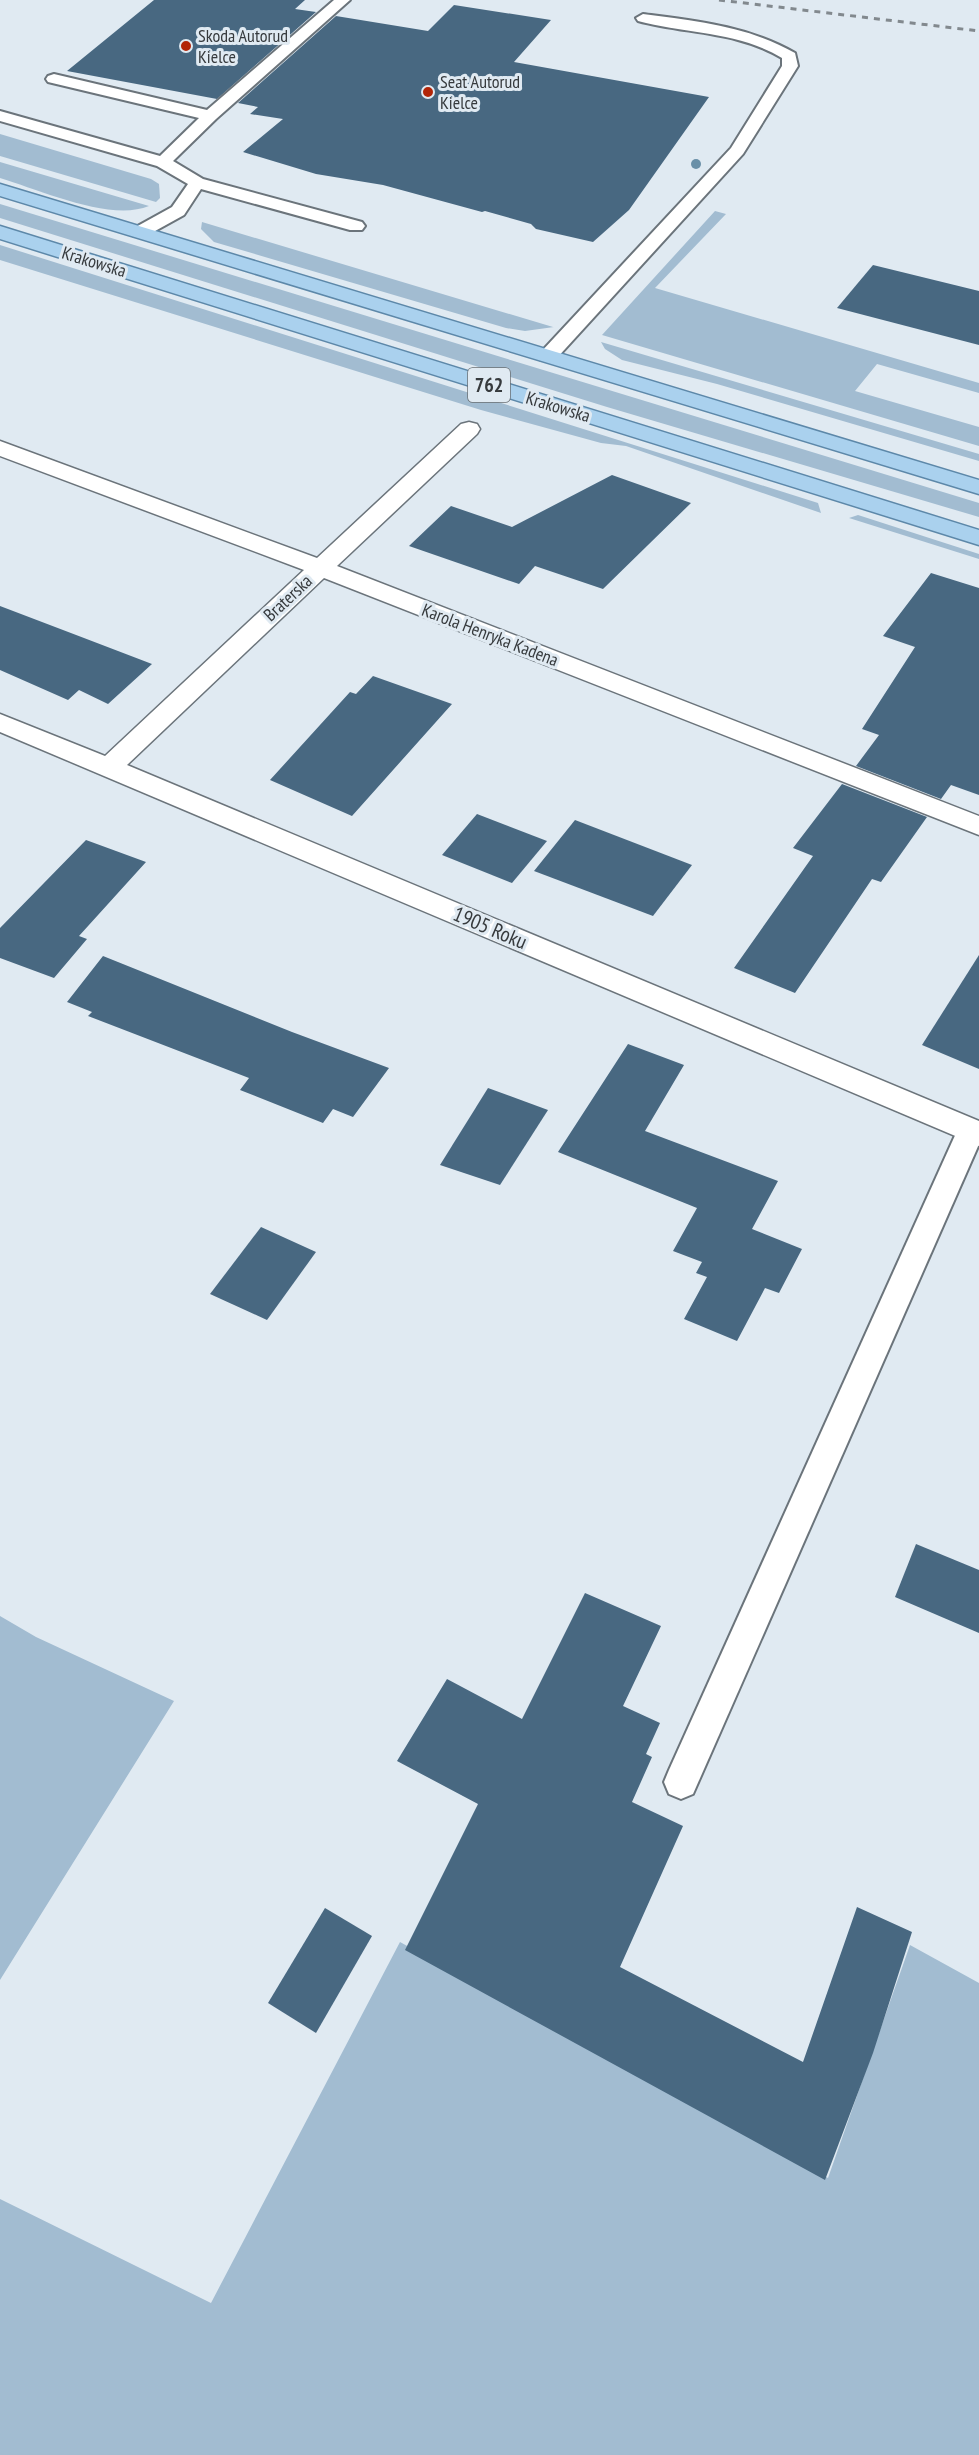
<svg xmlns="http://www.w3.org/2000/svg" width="979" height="2455" font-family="'PT Sans Narrow',sans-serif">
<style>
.green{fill:#a2bcd1}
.building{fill:#486881}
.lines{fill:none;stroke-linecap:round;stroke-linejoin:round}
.lane-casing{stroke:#6b747b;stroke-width:4}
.street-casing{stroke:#6b747b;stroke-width:3}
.primary-casing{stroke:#5d88a9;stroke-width:3}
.lane{fill:#fff;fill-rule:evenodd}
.street{fill:#fff;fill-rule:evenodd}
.primary{fill:#aad1ee;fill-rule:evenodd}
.rail{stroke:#82898e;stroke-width:3;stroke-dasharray:6 6;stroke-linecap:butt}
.tree{fill:#6a90a8}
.poi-dot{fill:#b22508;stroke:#e0eaf2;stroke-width:2}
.labels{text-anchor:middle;stroke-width:6;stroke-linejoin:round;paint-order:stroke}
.far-poi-label{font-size:18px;fill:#363a3d;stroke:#e0eaf2;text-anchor:start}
.far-street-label{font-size:18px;fill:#363a3d;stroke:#e0eaf2}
.shield{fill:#e0eaf2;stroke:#696f73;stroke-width:1.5}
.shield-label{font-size:20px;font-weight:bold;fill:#363a3d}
.street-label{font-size:21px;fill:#363a3d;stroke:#e0eaf2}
</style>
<rect width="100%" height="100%" fill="#e0eaf2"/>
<!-- green -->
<g class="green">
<polygon points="0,134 151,179 159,184 160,198 156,202 0,156"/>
<path d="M0,162L149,206C110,222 40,190 0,178Z"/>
<polygon points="0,204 979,503 979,517 607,407 0,218"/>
<polygon points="715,211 726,214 655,288 979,383 979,393 877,364 855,391 979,427 979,446 602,335"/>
<polygon points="202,222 553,327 554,327 525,331 506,328 214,242 201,229"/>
<polygon points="0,245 818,503 821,513 626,446 601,443 481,410 0,260"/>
<polygon points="601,342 979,454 979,461 717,384 622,360 605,349"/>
<polygon points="858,515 979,554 979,559 849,518"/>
<polygon points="0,1616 36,1637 174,1701 0,1980"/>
<polygon points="400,1942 828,2178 910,1945 979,1983 979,2455 0,2455 0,2199 211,2303"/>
</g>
<!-- building -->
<g class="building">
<polygon points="154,0 305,0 295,9 316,12 217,99 67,71"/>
<polygon points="454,5 551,20 514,62 709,97 629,210 593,242 536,229 531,224 485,211 482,212 383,185 316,174 243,152 283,119 250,114 258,107 238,103 336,16 428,31"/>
<polygon points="873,265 979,291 979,345 837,308"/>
<polygon points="612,475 691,503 603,589 535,566 519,584 409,546 451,506 512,527"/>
<polygon points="931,573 979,588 979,795 951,785 941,799 856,766 879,735 862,729 915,647 883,636"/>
<polygon points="0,606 84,638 152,664 108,704 79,690 68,700 0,670"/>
<polygon points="373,676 452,704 352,816 270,780 350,692 356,694"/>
<polygon points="842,784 927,817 881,882 872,879 795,993 734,968 813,856 793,848"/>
<polygon points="477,814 547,841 512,883 442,855"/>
<polygon points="575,820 692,865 653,916 534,871"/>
<polygon points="86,840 146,862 79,936 87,939 54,978 0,958 0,928"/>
<polygon points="979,955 979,1069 922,1045"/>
<polygon points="103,956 292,1032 389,1068 353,1117 333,1109 323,1123 240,1090 249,1078 88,1016 92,1012 67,1002"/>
<polygon points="628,1044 684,1065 645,1131 778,1181 752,1229 802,1249 779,1293 765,1288 737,1341 684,1319 707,1277 696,1273 702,1262 673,1251 697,1208 558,1152"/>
<polygon points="488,1088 548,1110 500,1185 440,1165"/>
<polygon points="261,1227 316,1252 267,1320 210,1294"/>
<polygon points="916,1544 979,1570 979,1633 895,1597"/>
<polygon points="585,1593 661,1626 623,1706 660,1723 646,1754 652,1757 632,1802 683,1826 620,1967 803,2062 857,1907 912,1932 873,2053 825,2180 405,1950 478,1804 397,1761 447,1679 522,1719"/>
<polygon points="325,1908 372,1936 316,2033 268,2003"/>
</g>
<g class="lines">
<defs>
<g id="lane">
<polygon points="334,0 350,0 216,119 173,161 203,179 362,222 365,226 362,230 350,230 201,189 184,215 146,236 134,236 131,232 134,228 172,207 188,184 157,166 0,121 0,111 160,156 199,118 48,82 46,79 48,76 54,74 207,110"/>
<path d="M643,14C696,21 748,26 795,53L798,66L743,154L555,360H541L539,356L541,352L731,148L782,66V58C737,31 687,34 638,21L636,18Z"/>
<polygon points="971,1120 979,1123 979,1144 693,1794 681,1799 669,1794 664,1782 669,1770 957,1131 961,1124"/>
</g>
<polygon id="street" points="469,422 477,424 480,429 477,434 337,566 979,816 979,835 324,578 127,765 979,1121 979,1146 0,732 0,714 105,756 304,570 0,456 0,441 317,558 461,424"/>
<g id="primary">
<polygon points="0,184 979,480 979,494 0,196"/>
<polygon points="0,226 979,530 979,545 0,239"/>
</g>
</defs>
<!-- lane casing -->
<use href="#lane" class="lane-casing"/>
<!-- street casing -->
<use href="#street" class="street-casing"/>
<!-- primary casing -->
<use href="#primary" class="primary-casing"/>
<!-- lane -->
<use href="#lane" class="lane"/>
<!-- street -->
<use href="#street" class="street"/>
<!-- primary -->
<use href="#primary" class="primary"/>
<!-- rail -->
<polyline class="rail" points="719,0 979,31"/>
</g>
<!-- trees -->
<circle class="tree" cx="696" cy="164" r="5"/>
<!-- markers -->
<g class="poi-dot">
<circle cx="186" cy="46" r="6"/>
<circle cx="428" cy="92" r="6"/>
</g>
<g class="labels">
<!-- far-poi labels -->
<g class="far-poi-label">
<text x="198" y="42">Skoda Autorud<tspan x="198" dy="21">Kielce</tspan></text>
<text x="440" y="88">Seat Autorud<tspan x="440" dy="21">Kielce</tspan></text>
</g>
<!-- far-street labels -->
<g class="far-street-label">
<text transform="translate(94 262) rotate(17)" y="6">Krakowska</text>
<text transform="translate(558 407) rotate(17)" y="6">Krakowska</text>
<text transform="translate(288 598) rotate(-43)" y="6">Braterska</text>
<text transform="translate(490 635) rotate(21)" y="6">Karola Henryka Kadena</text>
</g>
<!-- shield labels -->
<rect class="shield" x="468" y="368" width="42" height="34" rx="4.5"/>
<g class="shield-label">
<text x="489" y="392">762</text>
</g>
<!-- street labels -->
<g class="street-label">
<text transform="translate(490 928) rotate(23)" y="7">1905 Roku</text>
</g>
</g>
</svg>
